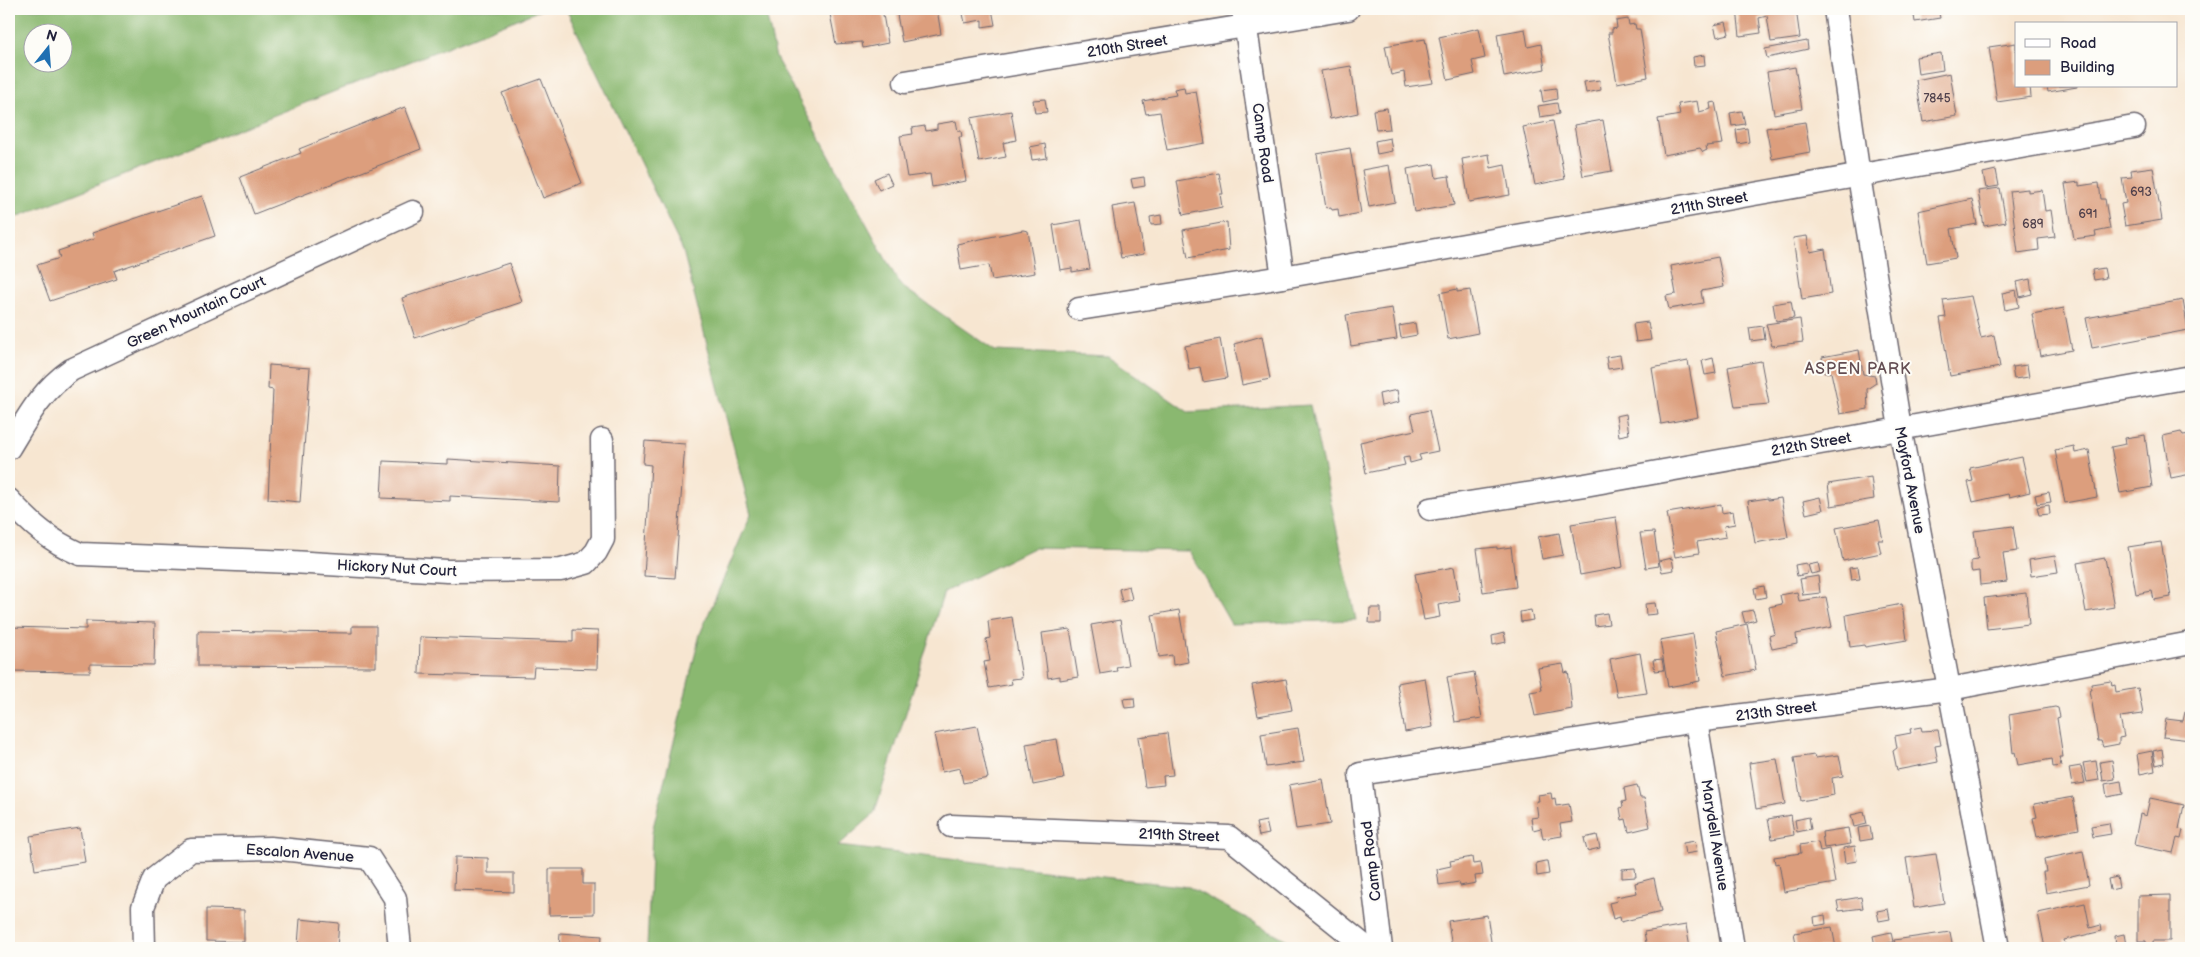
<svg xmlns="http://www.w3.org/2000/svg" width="2200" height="957" font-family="'Balsamiq Sans',sans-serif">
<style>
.forest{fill:#8ab870;stroke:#566d56;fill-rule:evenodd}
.building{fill:#dc9e7d}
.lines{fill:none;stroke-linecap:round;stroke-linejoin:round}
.street-casing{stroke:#6d6770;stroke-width:25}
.street{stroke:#fff;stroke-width:22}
.labels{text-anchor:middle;stroke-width:4;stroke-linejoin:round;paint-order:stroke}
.number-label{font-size:12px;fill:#50414c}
.street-label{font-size:15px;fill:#22223b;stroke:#fdfcf7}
.neighbourhood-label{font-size:16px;letter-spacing:1px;fill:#634d52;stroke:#fdfcf7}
</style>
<rect width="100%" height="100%" fill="#fdfcf7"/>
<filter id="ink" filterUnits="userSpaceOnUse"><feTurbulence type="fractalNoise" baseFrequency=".02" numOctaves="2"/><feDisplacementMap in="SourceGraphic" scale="10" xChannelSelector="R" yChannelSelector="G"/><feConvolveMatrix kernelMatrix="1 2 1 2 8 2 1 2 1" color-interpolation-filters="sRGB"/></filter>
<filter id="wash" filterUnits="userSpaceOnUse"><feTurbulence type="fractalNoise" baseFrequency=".0096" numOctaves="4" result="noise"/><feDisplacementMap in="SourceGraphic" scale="20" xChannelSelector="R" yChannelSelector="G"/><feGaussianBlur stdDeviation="1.12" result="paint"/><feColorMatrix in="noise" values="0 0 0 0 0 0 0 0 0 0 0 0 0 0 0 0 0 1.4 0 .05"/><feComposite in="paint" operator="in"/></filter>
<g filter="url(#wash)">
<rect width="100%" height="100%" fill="#f7e6d1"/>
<!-- forest -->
<g class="forest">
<path d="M9,9H543L9,220ZM32,32H62V62H32Z"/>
<polygon points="566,9 765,9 776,58 900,285 995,351 1108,356 1188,412 1310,405 1356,620 1231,624 1189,551 1033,548 944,592 874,814 838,846 1189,887 1302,948 647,948 652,832 700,634 751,514 683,251"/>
</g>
<g id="blocks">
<!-- building -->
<g class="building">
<polygon points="829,9 882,9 888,43 863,48 862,42 836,44"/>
<polygon points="896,9 937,9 941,34 902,42"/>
<polygon points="962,9 992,9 995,25 982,27 982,20 965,23"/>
<polygon points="1737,9 1796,9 1800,38 1771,42 1767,16 1759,18 1761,33 1740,36"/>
<polygon points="1913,9 1938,9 1940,18 1915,22"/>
<polygon points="1628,19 1629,25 1635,24 1636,29 1640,29 1648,77 1617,83 1608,33 1612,33 1612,29 1617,28 1616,21"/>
<polygon points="1726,22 1729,34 1717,37 1714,25"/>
<polygon points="1479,28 1485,58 1472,61 1475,74 1448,80 1439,37"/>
<polygon points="1525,29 1528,47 1541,44 1545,69 1504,77 1497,34"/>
<polygon points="1425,39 1433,83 1406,87 1404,72 1391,75 1385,46"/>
<polygon points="1807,41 1808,49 1767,58 1765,49"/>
<polygon points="2016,43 2016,86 2030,86 2031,97 1997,102 1989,47"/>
<polygon points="1941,53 1943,70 1918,74 1916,57"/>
<polygon points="1704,55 1705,65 1694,66 1693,57"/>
<polygon points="1351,66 1358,113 1330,119 1321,71"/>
<polygon points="1795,67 1802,109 1774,114 1767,72"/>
<polygon points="1950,73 1957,116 1923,122 1916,80"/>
<polygon points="541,79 582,183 543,198 502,93"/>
<polygon points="1600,80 1601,90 1586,93 1584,82"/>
<polygon points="2047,86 2077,86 2077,87 2048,92"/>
<polygon points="1184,87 1185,93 1196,91 1205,143 1167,150 1160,112 1146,114 1143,101 1176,95 1174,89"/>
<polygon points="1556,88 1557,99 1543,102 1541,90"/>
<polygon points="1045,99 1047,112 1035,113 1033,100"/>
<polygon points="1697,101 1699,112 1711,109 1710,103 1715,102 1723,144 1706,146 1707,150 1703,152 1700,148 1664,155 1658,119 1680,115 1678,104"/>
<polygon points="1557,103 1559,114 1540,117 1538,106"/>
<polygon points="405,107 421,149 254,214 240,177 301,153 299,149"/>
<polygon points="1387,108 1390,129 1376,130 1373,110"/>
<polygon points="1011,111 1016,140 1003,143 1006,157 979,162 971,118"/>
<polygon points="1742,111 1745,124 1732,126 1730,113"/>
<polygon points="1603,120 1612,171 1583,176 1574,125"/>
<polygon points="956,121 958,131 961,131 962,137 959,137 966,181 932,187 930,174 907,177 900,136 913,134 912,128 925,126 926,131 937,129 937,124"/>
<polygon points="1553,121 1565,179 1535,185 1523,127"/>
<polygon points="1805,122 1810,152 1772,159 1766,128"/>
<polygon points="1747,128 1749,142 1738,144 1736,130"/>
<polygon points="1390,138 1392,151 1377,154 1375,141"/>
<polygon points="1045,144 1047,158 1032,160 1030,147"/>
<polygon points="1350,148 1361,213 1339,217 1338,209 1332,210 1331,207 1326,208 1317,154"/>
<polygon points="1489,154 1491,168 1505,165 1510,195 1469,202 1462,159"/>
<polygon points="1434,164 1436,178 1449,176 1454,205 1414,212 1407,169"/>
<polygon points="1389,165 1395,202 1369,207 1362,170"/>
<polygon points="2153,167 2162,220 2125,226 2121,204 2126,203 2122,178 2132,177 2131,170"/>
<polygon points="1996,170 1999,186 1986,188 1983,173"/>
<polygon points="887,173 892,184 879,190 874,179"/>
<polygon points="1219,173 1223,194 1220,194 1222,207 1183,215 1177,181"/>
<polygon points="1144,177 1145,186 1133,188 1131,179"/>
<polygon points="2079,182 2079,186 2099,183 2101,199 2105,199 2110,229 2095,232 2096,236 2074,239 2065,184"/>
<polygon points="2000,188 2006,222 1984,226 1978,191"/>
<polygon points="2028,189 2028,192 2042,190 2045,211 2051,210 2055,237 2038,239 2039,250 2018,253 2010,191"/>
<polygon points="202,196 215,236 114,271 117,279 50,301 37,265 60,258 58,251 94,239 92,233"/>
<polygon points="1972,199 1977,224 1951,229 1956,258 1927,263 1918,211"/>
<polygon points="1135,203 1144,254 1121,258 1112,207"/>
<polygon points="1161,215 1162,224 1151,225 1150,217"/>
<polygon points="1081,220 1090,269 1072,272 1072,268 1060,270 1053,225"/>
<polygon points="1227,222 1229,250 1188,258 1183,230"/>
<polygon points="1023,230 1028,231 1035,273 992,280 989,265 961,270 957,244"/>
<polygon points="1807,236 1810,252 1825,249 1831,294 1802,299 1793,238"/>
<polygon points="1718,257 1724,287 1701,291 1703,303 1669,309 1666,296 1676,294 1671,266"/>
<polygon points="509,263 522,302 415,338 402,298"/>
<polygon points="2104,268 2106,278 2094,280 2092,270"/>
<polygon points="2030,279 2032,294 2020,297 2017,282"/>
<polygon points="1457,289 1457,292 1470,290 1478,333 1448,339 1440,293"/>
<polygon points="2016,290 2019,307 2005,310 2002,293"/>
<polygon points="1971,296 1981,338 1994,335 2000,367 1950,376 1940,318 1946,317 1943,300"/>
<polygon points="2183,300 2188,330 2092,348 2086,318"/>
<polygon points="1791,301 1794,318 1776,321 1773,304"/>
<polygon points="1392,308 1397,339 1351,346 1346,315"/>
<polygon points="2064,308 2072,350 2040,356 2032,314"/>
<polygon points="1800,319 1803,342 1772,346 1766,324"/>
<polygon points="1648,322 1651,340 1636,342 1633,324"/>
<polygon points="1415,323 1417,335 1401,338 1399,326"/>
<polygon points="1763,326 1765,339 1751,341 1749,328"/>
<polygon points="1262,336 1270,379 1242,385 1234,344"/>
<polygon points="1220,339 1227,378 1203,382 1200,367 1189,369 1185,346"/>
<polygon points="1859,350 1863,374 1875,376 1876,383 1867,389 1868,409 1840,414 1831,372 1824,373 1822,357"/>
<polygon points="1620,355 1622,367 1608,369 1606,357"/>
<polygon points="1713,358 1716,373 1705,375 1702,361"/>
<polygon points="1688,361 1698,417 1661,424 1652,368"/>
<polygon points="1761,361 1769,404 1735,407 1728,367"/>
<polygon points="269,365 310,368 300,502 268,499 273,390 268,389"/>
<polygon points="2027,365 2029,377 2014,379 2012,367"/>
<polygon points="1397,390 1399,402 1381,406 1379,394"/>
<polygon points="1429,410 1438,451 1419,455 1421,460 1410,463 1409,457 1403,458 1405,465 1366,473 1360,442 1415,430 1411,414"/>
<polygon points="1626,414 1629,434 1619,436 1616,416"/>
<polygon points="2181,432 2183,435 2191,434 2191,474 2171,478 2163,436"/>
<polygon points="2145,435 2152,487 2120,493 2111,447 2126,444 2125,438"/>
<polygon points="645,441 685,444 675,578 644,576 651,465 643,464"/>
<polygon points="2074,446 2075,453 2089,450 2097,497 2065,503 2055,450"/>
<polygon points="2022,457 2030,492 2009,497 2008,494 1973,502 1968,482 1973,481 1970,468"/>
<polygon points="448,459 560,466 559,502 450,496 450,501 381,498 383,461 448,464"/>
<polygon points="1871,477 1874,499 1831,506 1828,484"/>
<polygon points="2049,492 2051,502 2037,504 2035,495"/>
<polygon points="1820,497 1823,510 1806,514 1803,501"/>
<polygon points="1768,498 1768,500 1781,498 1788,537 1755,543 1748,501"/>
<polygon points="1721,504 1722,513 1733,511 1735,524 1724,526 1726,537 1697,542 1699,553 1675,557 1667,513"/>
<polygon points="2049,505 2050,514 2039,515 2037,507"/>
<polygon points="1616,517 1623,567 1580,575 1571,524"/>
<polygon points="1879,520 1883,540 1878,540 1881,553 1843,561 1836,528"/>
<polygon points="2013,526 2017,551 2003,553 2007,582 1980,585 1979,571 1972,572 1971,569 1971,561 1978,560 1974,531"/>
<polygon points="1654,532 1659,566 1646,568 1640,533"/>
<polygon points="1559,533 1563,555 1542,559 1538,537"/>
<polygon points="2161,542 2171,597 2154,600 2152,591 2136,594 2128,547"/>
<polygon points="1497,547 1497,549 1511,547 1516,587 1483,592 1477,549"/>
<polygon points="2055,556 2058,572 2031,576 2029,560"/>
<polygon points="1672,558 1674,570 1662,572 1659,561"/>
<polygon points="2105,558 2114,607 2086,612 2077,563"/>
<polygon points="1806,563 1807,574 1797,576 1795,565"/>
<polygon points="1818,563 1820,572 1811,574 1808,565"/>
<polygon points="1454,567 1460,601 1438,605 1440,617 1424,620 1415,574"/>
<polygon points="1858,567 1860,579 1851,580 1849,568"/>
<polygon points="1818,576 1820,593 1803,595 1800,579"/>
<polygon points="1129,586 1132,599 1122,602 1119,589"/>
<polygon points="1764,586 1766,597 1756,599 1754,588"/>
<polygon points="1797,592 1799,601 1826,597 1832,627 1796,634 1797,644 1772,649 1769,636 1775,634 1769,607 1782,604 1780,595"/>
<polygon points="2026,593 2029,624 1987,629 1984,598"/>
<polygon points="1655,603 1657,614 1646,615 1645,604"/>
<polygon points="1902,604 1907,640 1865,647 1864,645 1850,647 1846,615"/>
<polygon points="1370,608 1381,608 1381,623 1369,623"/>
<polygon points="1179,610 1188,662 1173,665 1172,655 1159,657 1152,615"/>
<polygon points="1531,610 1533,620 1521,622 1520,612"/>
<polygon points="1753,610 1756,620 1745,623 1742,612"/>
<polygon points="1607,613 1609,624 1595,626 1594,615"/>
<polygon points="1012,617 1022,678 1011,679 1012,684 989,688 984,662 990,661 986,639 990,638 988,621"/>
<polygon points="1120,620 1128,665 1116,667 1117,671 1100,674 1091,625"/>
<polygon points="86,621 155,623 154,665 90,664 90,672 9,671 9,627 86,629"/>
<polygon points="1747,624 1756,670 1725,676 1716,631"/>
<polygon points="352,626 376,626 376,667 198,666 198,631 352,633"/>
<polygon points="1070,629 1078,677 1060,680 1060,676 1048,678 1042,633"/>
<polygon points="573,630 598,631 597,669 534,667 533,677 419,674 420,637 573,642"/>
<polygon points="1504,633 1506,642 1493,645 1492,636"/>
<polygon points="1693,634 1700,681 1668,687 1660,640"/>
<polygon points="1640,653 1647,693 1617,697 1610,659"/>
<polygon points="1662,659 1664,670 1655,671 1653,660"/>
<polygon points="1563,664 1565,673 1568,672 1569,677 1572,709 1535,716 1530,692 1542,690 1538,668"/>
<polygon points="1474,672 1482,718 1455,722 1447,677"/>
<polygon points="1425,678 1433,727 1405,732 1397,683"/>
<polygon points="1286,679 1292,710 1258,716 1252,685"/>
<polygon points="2111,681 2112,686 2115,685 2116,692 2138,688 2143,714 2120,717 2124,737 2119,738 2119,744 2103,747 2101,741 2098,741 2090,690 2092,690 2091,684"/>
<polygon points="1134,698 1135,707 1125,708 1123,699"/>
<polygon points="2055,707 2058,708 2060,717 2057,718 2063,757 2059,757 2061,766 2053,767 2052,759 2018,765 2015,752 2013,753 2009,715"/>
<polygon points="2185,712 2191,713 2191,740 2163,737 2166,719 2183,721"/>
<polygon points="977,726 988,778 963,783 960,768 942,772 934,734"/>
<polygon points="1921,727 1922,731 1938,730 1941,745 1935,746 1938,762 1897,770 1893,751 1897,748 1895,736 1911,733 1910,729"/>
<polygon points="1298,728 1304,762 1266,767 1261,734"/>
<polygon points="1167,733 1173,775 1163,776 1164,785 1145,787 1138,737"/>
<polygon points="1057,739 1064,779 1033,785 1026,744"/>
<polygon points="2162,749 2164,763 2156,765 2153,751"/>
<polygon points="2152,751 2155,771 2140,774 2137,754"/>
<polygon points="1814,755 1815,758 1839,755 1843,776 1832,778 1834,795 1801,801 1794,758"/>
<polygon points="1777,759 1785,804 1756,809 1749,763"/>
<polygon points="2112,760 2115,779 2103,781 2100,762"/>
<polygon points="2096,761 2099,780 2087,782 2083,763"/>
<polygon points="2081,766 2085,783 2072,785 2069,768"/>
<polygon points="1323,779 1330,824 1296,829 1289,785"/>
<polygon points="2121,781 2123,794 2107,797 2105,784"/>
<polygon points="1637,785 1640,798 1644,798 1650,827 1629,832 1626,819 1622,820 1620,808 1623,807 1622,802 1626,801 1624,788"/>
<polygon points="1551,793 1552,799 1555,798 1556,806 1569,804 1572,822 1560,824 1562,836 1543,839 1541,828 1533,830 1531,818 1538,817 1536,801 1539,801 1538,795"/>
<polygon points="2073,797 2079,829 2037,837 2033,818 2037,817 2034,804"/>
<polygon points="2150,798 2184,805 2179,829 2183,830 2181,839 2177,838 2173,853 2134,845 2140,814 2146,816"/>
<polygon points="1864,812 1867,824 1854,827 1851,815"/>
<polygon points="1791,815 1794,835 1772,839 1768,819"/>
<polygon points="1809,817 1811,829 1797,832 1795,820"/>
<polygon points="1266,821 1269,834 1259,836 1256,823"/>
<polygon points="2109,823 2111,834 2093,837 2091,826"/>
<polygon points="1870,826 1872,839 1860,841 1858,828"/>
<polygon points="80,828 85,862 35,870 30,836"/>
<polygon points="1848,828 1851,844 1824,848 1822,832"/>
<polygon points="1597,835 1600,848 1587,851 1584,838"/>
<polygon points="1695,841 1697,852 1685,854 1683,843"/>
<polygon points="1818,842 1820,851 1829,849 1835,883 1784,892 1779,863 1775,864 1774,857 1801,853 1800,845"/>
<polygon points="1855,846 1857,861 1845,863 1843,848"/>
<polygon points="2083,851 2089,885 2046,893 2043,872 2046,872 2044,859"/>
<polygon points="1936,854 1944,903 1914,908 1906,858"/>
<polygon points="455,857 488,858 488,873 514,873 514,892 454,890"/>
<polygon points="1472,857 1473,864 1481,863 1483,875 1475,876 1476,883 1460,886 1459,882 1439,885 1437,869 1451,866 1450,861"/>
<polygon points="1545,861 1547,861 1549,874 1537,876 1536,863"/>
<polygon points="1635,868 1636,877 1622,878 1622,869"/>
<polygon points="549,869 583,869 583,884 594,884 594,914 549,915"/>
<polygon points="2117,877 2119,888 2110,890 2108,879"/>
<polygon points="1654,878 1661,912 1621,922 1620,917 1613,919 1609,903 1617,901 1616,897 1637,893 1635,883"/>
<polygon points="2170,895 2170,941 2153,941 2153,946 2146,946 2146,941 2138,941 2138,896"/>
<polygon points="1861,897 1863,908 1839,911 1837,901"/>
<polygon points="2085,903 2090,928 2101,925 2102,931 2064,940 2066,948 2045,948 2038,913"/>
<polygon points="206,909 244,910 244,942 206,941"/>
<polygon points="1888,909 1890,919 1879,921 1877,911"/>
<polygon points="1487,915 1492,948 1452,948 1448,921"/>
<polygon points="1825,915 1826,924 1815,926 1814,917"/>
<polygon points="300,919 339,923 337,948 298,945"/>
<polygon points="1686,925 1690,948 1647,948 1644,932"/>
<polygon points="1832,927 1836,948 1797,948 1794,933"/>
<polygon points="1891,932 1893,942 1875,946 1873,936"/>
<polygon points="1950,932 1953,948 1896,948 1894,940"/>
<polygon points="560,933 602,936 601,948 559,948"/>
<polygon points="2124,934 2126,945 2116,947 2115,936"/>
</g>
</g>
</g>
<g filter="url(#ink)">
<use href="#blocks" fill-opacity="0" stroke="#6d6770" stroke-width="1"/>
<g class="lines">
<defs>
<g id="street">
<polyline points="1243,9 1283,277"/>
<polyline points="1835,9 1859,176 1900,428 1998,948"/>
<polyline points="905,82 1348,9"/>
<polyline points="1079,309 1283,277 2134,127"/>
<path d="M9,448C28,417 40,392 71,370L413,212"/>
<path d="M9,500C31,524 50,541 80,554L292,562L447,571L561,570L586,563L596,552L603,539L602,440"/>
<polyline points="1430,509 1585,485 2191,377"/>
<polyline points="1696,721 1733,948"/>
<polyline points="951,826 1229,837 1367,948"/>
<polyline points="144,948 143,907 154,879 191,850 270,848 369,858 395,898 400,948"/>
<polyline points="1381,948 1360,774 1696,721 1950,689 2191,643"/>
</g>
</defs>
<!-- street casing -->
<use href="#street" class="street-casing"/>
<!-- street -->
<use href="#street" class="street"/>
</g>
</g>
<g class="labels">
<!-- number labels -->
<g class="number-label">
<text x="1937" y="102">7845</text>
<text x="2141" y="196">693</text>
<text x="2088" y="218">691</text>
<text x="2033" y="228">689</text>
</g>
<!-- street labels -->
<g class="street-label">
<text transform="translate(1127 46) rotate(-9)" y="5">210th Street</text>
<text transform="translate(1263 143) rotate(82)" y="5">Camp Road</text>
<text transform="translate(1709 203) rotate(-10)" y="5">211th Street</text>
<text transform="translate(196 312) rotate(-25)" y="5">Green Mountain Court</text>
<text transform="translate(1811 444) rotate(-10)" y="5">212th Street</text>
<text transform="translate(1910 480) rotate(79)" y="5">Mayford Avenue</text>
<text transform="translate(397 568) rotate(3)" y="5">Hickory Nut Court</text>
<text transform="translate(1776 711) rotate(-7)" y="5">213th Street</text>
<text transform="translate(1179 835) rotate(2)" y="5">219th Street</text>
<text transform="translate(1715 835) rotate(81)" y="5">Marydell Avenue</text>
<text transform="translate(300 853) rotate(4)" y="5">Escalon Avenue</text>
<text transform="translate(1371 861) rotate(-97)" y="5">Camp Road</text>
</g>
<!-- neighbourhood labels -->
<g class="neighbourhood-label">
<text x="1858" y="374">ASPEN PARK</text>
</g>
</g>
<!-- margin -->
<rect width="2200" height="957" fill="none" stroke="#fdfcf7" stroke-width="30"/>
<!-- legend -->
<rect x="2015" y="22" width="162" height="65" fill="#fdfcf7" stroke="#a5a5ac"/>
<rect x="2025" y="39" width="25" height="8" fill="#ffffff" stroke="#a5a5ac"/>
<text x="2060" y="48" font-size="15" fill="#22223b">Road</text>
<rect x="2025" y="60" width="25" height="15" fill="#dc9e7d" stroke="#a5a5ac"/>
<text x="2060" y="72" font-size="15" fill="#22223b">Building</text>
<!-- north arrow -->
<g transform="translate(48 48) rotate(17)"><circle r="24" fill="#fdfcf7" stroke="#a5a5ac"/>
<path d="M0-4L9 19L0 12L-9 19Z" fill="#1f6fb2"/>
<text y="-8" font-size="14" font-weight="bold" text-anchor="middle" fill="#22223b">N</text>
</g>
</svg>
